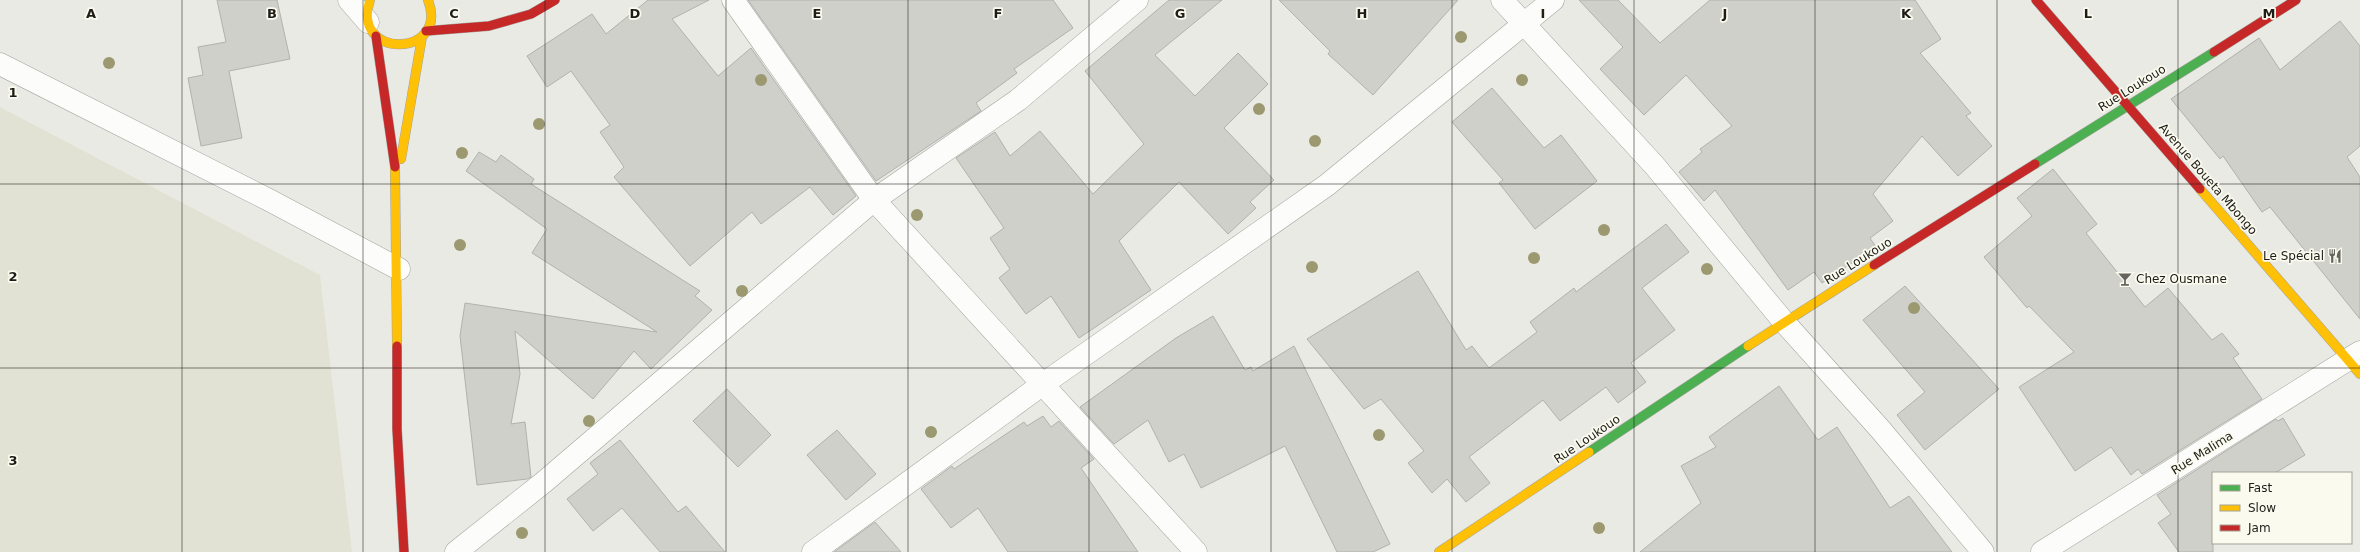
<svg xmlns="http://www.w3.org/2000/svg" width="2360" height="552" font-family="'DejaVu Sans',sans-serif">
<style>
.built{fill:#e2e2d4}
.building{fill:#d0d0cb;stroke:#b1b1ad}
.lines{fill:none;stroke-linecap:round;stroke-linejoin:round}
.street-casing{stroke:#a3a39e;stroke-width:23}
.fast-casing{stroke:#a3a39e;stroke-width:10}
.slow-casing{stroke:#a3a39e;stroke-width:10}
.jam-casing{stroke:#a3a39e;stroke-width:10}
.street{stroke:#fcfcfb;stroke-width:22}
.fast{stroke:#4caf50;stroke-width:9}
.slow{stroke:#ffc107;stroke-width:9}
.jam{stroke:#c62828;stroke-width:9}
.tree{fill:#9c9971}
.grid{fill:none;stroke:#1d1c18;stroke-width:1;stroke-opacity:0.55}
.labels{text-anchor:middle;stroke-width:3.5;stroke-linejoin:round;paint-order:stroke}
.street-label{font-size:12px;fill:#1d1c18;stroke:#fafaee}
.poi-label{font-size:12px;fill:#1d1c18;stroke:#fafaee;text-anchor:end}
.grid-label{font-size:13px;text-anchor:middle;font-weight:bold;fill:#1d1c18;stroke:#fafaee;stroke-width:3.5;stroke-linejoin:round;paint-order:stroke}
</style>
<rect width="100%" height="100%" fill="#eaeae4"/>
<!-- built -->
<polygon class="built" points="0,107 320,275 352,552 0,552"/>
<!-- building -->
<g class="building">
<polygon points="217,0 277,0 290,59 229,71 242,138 201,146 188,78 203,75 198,47 226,42"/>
<polygon points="648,0 709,0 672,19 718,76 751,48 856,196 833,215 810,187 761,224 752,212 690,266 614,177 624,167 600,132 610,125 571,71 547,87 527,56 592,14 606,34"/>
<polygon points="748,0 1053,0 1073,28 1014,69 1017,73 976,103 981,111 876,181"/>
<polygon points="1169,0 1222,0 1155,55 1195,96 1238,53 1268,84 1224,128 1274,180 1250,202 1256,208 1228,234 1179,182 1119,241 1151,290 1079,338 1051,296 1026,314 999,278 1010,269 990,238 1004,228 956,158 995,132 1010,156 1040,131 1093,194 1144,144 1085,71"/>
<polygon points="1279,0 1458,0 1373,95 1328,54 1330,51"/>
<polygon points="1579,0 1618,0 1660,43 1710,0 1915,0 1941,39 1920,53 1971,113 1966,116 1992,146 1958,176 1922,136 1873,194 1893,221 1870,238 1876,247 1822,283 1814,272 1788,290 1715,190 1704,201 1679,172 1702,152 1700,149 1732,126 1686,75 1644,115 1600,69 1623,47"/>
<polygon points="2340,21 2360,46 2360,146 2347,157 2360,177 2360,319 2270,207 2262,212 2223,156 2220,159 2171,99 2259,38 2280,70"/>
<polygon points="1492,88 1544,148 1561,135 1597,181 1535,229 1499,183 1503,180 1452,122"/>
<polygon points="479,152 496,162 501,155 534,179 531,184 700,291 695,296 712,310 651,369 634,351 593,399 515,331 520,374 511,424 525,422 531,477 527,479 477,485 460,336 465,303 657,332 532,253 547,229 466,171"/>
<polygon points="2053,169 2097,224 2086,233 2145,307 2168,288 2212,340 2222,333 2239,354 2233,358 2262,399 2142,474 2138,469 2131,475 2111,447 2075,471 2019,387 2074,352 2029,306 2027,308 1984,257 2032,216 2017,198"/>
<polygon points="1666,224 1689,252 1642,288 1675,330 1631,363 1646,382 1618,403 1606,387 1560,421 1543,400 1469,457 1490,483 1466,502 1447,479 1432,493 1408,463 1424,451 1381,399 1364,409 1307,339 1418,271 1466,350 1472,346 1489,368 1537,332 1530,322 1574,288 1576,292"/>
<polygon points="1905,286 1999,389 1925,450 1897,415 1925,392 1863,320"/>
<polygon points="1213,316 1245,370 1251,367 1253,371 1294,346 1390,544 1373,552 1337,552 1285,446 1201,488 1184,454 1169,462 1148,420 1114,444 1080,407 1176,338"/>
<polygon points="1779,386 1818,440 1837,427 1890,508 1909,496 1952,552 1640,552 1701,503 1681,466 1716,447 1709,437"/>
<polygon points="727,389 771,435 738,467 693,421"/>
<polygon points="1043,416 1051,427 1059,421 1094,459 1081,468 1138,552 1008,552 978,508 951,528 921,489 952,466 954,469 1024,422 1027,426"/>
<polygon points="2283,418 2305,455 2275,473 2213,473 2213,552 2179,552 2158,523 2171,514 2157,495 2276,419 2278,421"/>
<polygon points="837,430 876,474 846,500 807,455"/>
<polygon points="620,440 678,512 686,506 725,552 660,552 622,508 593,531 567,499 598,474 590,463"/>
<polygon points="875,522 901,552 834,552"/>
</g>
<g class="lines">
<defs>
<g id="street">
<polyline points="349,0 368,22"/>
<polyline points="733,0 874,200 1196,552"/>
<polyline points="1502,0 1654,165 1784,322 1880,429 1983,552"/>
<polyline points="0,64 269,200 399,269"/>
<polyline points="456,552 544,482 874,200 1018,100 1137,0"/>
<polyline points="813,552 1043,384 1327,185 1553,0"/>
<polyline points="2042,552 2360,352"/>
</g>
<g id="fast">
<polyline points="2035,164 2214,52"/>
<polyline points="1589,452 1748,346"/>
</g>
<g id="slow">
<path d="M370,0C350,60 450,58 428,0"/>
<polyline points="401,159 422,37"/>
<polyline points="395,167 397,346"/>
<polyline points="2200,189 2360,374"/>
<polyline points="1748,346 1874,265"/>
<polyline points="1439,552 1589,452"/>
</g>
<g id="jam">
<polyline points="2036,0 2200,189"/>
<polyline points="426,31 489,26 531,14 555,0"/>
<polyline points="376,36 395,167"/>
<polyline points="2214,52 2296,0"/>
<polyline points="1874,265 2035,164"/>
<polyline points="397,346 397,429 404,552"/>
</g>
</defs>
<!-- street casing -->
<use href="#street" class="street-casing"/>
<!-- fast casing -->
<use href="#fast" class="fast-casing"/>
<!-- slow casing -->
<use href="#slow" class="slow-casing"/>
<!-- jam casing -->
<use href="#jam" class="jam-casing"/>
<!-- street -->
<use href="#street" class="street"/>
<!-- fast -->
<use href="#fast" class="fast"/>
<!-- slow -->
<use href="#slow" class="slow"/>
<!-- jam -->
<use href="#jam" class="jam"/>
</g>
<!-- trees -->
<g class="tree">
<circle cx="1461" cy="37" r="6"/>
<circle cx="109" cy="63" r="6"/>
<circle cx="761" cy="80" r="6"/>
<circle cx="1522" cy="80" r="6"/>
<circle cx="1259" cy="109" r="6"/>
<circle cx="539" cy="124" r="6"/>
<circle cx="1315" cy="141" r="6"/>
<circle cx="462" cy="153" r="6"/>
<circle cx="917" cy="215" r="6"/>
<circle cx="1604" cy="230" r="6"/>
<circle cx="460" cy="245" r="6"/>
<circle cx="1534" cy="258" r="6"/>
<circle cx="1312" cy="267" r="6"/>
<circle cx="1707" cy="269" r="6"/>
<circle cx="742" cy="291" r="6"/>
<circle cx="1914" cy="308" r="6"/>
<circle cx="589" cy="421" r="6"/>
<circle cx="931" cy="432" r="6"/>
<circle cx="1379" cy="435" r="6"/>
<circle cx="1599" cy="528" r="6"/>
<circle cx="522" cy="533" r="6"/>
</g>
<!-- grid -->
<path class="grid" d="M182,0V552M363,0V552M545,0V552M726,0V552M908,0V552M1089,0V552M1271,0V552M1452,0V552M1634,0V552M1815,0V552M1997,0V552M2178,0V552M0,184H2360M0,368H2360"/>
<!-- icons -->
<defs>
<symbol id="restaurant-bare" viewBox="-9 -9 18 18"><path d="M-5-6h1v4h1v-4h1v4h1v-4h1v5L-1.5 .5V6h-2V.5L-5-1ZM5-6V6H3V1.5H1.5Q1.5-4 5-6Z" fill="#65645f" stroke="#fafaee" stroke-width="2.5" paint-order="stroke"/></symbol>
<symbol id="bar-bare" viewBox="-9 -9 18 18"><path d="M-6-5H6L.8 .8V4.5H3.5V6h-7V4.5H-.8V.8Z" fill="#65645f" stroke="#fafaee" stroke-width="2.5" paint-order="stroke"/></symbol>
</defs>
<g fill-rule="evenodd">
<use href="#restaurant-bare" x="2325" y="246" width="20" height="20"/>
<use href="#bar-bare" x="2115" y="269" width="20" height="20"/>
</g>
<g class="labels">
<!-- street labels -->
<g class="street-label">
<text transform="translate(2132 88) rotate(-32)" y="4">Rue Loukouo</text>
<text transform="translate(2208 179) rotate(49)" y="4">Avenue Boueta Mbongo</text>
<text transform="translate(1858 261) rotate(-32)" y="4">Rue Loukouo</text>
<text transform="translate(1587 439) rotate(-34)" y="4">Rue Loukouo</text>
<text transform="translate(2202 453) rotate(-32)" y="4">Rue Malima</text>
</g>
<!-- poi labels -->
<g class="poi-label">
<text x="2324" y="260">Le Spécial</text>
<text x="2136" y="283" text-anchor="start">Chez Ousmane</text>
</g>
</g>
<g class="grid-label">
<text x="91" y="18">A</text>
<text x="272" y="18">B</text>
<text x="454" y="18">C</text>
<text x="635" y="18">D</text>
<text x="817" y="18">E</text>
<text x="998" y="18">F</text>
<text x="1180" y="18">G</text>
<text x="1362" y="18">H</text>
<text x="1543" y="18">I</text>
<text x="1725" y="18">J</text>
<text x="1906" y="18">K</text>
<text x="2088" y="18">L</text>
<text x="2269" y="18">M</text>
<text x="13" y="97">1</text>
<text x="13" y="281">2</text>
<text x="13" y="465">3</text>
</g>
<!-- legend -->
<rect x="2212" y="472" width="140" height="72" fill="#fafaee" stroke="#a2a198"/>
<rect x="2220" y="485" width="20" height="6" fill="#4caf50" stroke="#a2a198"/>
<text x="2248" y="492" font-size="12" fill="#1d1c18">Fast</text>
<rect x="2220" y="505" width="20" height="6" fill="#ffc107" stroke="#a2a198"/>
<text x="2248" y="512" font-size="12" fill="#1d1c18">Slow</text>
<rect x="2220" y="525" width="20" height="6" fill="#c62828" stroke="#a2a198"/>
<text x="2248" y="532" font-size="12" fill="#1d1c18">Jam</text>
</svg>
